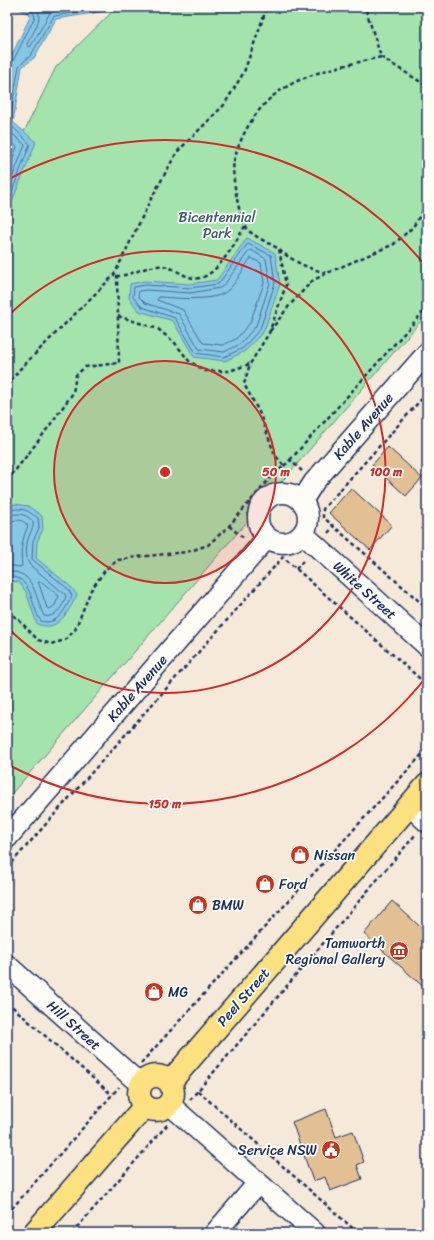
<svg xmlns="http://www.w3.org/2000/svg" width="434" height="1240" font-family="Sriracha,sans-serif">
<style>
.green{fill:#a4e3ab;stroke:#608984}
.water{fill:#86c7e6;stroke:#5b8ab0}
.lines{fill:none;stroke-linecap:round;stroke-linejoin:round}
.shore{stroke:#466c94;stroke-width:1}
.building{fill:#e2c093;stroke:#1b2f5e}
.minor-casing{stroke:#1b2f5e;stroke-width:23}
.major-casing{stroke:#1b2f5e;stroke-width:25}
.path{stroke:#1b2f5e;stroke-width:2.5;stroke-dasharray:4 3;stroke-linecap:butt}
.minor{stroke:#fdfcf7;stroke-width:20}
.major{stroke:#fde080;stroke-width:22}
.ring{fill:none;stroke:#d62828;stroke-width:2}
.labels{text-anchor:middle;stroke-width:3.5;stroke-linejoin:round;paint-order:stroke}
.park-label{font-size:14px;fill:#3d5c71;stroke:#fdfcf7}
.street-label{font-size:14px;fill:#1b2f5e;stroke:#fdfcf7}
.poi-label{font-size:14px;fill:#1b2f5e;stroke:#fdfcf7;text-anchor:start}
.centre{fill:#d62828;stroke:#fdfcf7;stroke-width:2}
.ring-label{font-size:12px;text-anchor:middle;font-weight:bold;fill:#d62828;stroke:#fdfcf7;stroke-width:3.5;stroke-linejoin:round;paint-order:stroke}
</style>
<rect width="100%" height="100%" fill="#f5ead9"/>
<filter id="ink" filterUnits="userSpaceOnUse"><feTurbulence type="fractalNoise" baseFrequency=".025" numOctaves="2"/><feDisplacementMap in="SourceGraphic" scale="8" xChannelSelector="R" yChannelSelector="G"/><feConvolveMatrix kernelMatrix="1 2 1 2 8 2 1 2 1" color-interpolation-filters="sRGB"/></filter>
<g filter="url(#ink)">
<!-- green -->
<polygon class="green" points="117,7 427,7 427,314 7,799 7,166 56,67"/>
<!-- water -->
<g class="water">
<polygon points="15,7 131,7 56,19 34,58 22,67 13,122 36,142 7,214 7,65 31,15"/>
<polygon points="247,238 275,253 280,284 264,331 245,351 225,361 194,357 173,321 139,311 129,298 130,284 145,281 190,284 217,280"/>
<path d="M15,504L28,506L42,516L43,529L37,542L36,558L71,587L77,595C71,606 61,628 46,626C43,626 39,625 37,624L26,592L19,582L7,581V507Z"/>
</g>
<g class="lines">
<!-- shore -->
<g class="shore">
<path d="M36,7C45,17 32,34 27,44L29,47L31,46L50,13L55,11L78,7"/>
<polyline points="7,66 12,63 35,17 33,12 25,7"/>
<polyline points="7,129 25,145 7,191"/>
<polyline points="7,137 17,147 7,175"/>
<polyline points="7,205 30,144 9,123 19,66 31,55 54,16 111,7"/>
<polygon points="248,244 271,255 275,283 260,329 243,348 224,357 196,353 175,318 142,307 133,297 134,287 146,285 190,288 218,284"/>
<polygon points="251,250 266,259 270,283 256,326 240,344 224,352 199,349 179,314 145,303 138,296 139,291 146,290 190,293 220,288 224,285 249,251"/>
<path d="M251,258L261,263L264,283L250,323L236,339L223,345L203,343L183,310L157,300L159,297C174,298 215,302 227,291C237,283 243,268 251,258Z"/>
<path d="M7,510C23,508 24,508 38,518L39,528L33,541L32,559L68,589L72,596C65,609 58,626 41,621C30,606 33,574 7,577"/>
<path d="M7,515C20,514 22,512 33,521C34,529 30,532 28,539C26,547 25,558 30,565L66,595C65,604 55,619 44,616C35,598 35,569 7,572"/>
<path d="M7,521C15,521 22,517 28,526C22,540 20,550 22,566L20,567L7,565"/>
<polygon points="39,582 42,582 59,596 55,605 50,609 47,608 39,584"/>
</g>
</g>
<!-- building -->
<g class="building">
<polygon points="388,447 422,478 406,496 372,465"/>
<polygon points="351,488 392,525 370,550 329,513"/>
<polygon points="392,901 427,933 427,990 364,934"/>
<polygon points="326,1109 336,1137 353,1131 364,1162 357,1165 362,1179 330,1191 325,1177 313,1181 292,1122"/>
</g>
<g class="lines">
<defs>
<g id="minor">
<circle cx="283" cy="518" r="25"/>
<polyline points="302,501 314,482 427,353"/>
<polyline points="303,534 427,646"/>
<polyline points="410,806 427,822"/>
<polyline points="7,838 267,538"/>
<polyline points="7,965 141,1085"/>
<polyline points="169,1104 315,1233"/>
<polyline points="215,1233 258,1183"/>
</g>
<g id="major">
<circle cx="156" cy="1093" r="17"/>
<polyline points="170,1082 427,785"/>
<polyline points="34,1233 145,1106"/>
</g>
</defs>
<!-- minor casing -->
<use href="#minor" class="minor-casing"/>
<!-- major casing -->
<use href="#major" class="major-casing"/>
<!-- path -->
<g class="path">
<polyline points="381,57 427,86"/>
<path d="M279,250C295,262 307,268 326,273"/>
<path d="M116,276C132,276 148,264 164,266C174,268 183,276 193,278C214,283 236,241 245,226"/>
<polyline points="118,316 158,329 175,343 189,361 205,371 229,371 250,364"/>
<polyline points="270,331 289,306 312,281 327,273 394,244 413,227 427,204"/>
<polyline points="7,387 19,370 114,275 151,199 177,152 224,105 244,72 267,7"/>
<polyline points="427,393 323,509 323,517 427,608"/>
<polyline points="290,460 427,308"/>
<polyline points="284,466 290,460 302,471"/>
<polyline points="7,481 42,436 73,393 76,375 85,367 119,363 117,277"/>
<polyline points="229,526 245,539"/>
<polyline points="328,533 334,526"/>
<polyline points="296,569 303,561"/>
<path d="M7,612L17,618L38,640L51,644L65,640L75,630L91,590L106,569L118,560L137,557L187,552L208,545L229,526L271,477L284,466L275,455L259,412L244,384L250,364L269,333L286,285L279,249C272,245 252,235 248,230C242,222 239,209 237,199C235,187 231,169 235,157C241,135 255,111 273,96C303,72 344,66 381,57L365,7"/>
<polyline points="7,868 283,557 427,685"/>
<polyline points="7,1002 112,1095"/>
<polyline points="141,1063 427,749"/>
<polyline points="198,1091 358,1233"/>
<polyline points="190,1100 416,834"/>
<polyline points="7,1214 119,1087"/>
<polyline points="72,1233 168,1124"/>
</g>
<!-- minor -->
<use href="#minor" class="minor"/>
<!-- major -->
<use href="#major" class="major"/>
</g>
</g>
<!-- distance rings -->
<circle cx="165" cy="472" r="111" fill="#d62828" fill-opacity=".12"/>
<g class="ring">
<circle cx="165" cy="472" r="111"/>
<path d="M7 317A221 221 0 1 1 7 627"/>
<path d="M427 676A332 332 0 0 1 9 765M9 179A332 332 0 0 1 427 268"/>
</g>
<!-- icons -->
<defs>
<symbol id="shop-disc" viewBox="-11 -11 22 22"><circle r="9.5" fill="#c8321e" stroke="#fdfcf7"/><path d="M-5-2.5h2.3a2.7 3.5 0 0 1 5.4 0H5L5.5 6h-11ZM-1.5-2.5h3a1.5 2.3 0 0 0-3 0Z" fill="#fff"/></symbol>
<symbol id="museum-disc" viewBox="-11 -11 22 22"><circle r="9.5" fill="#c8321e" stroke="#fdfcf7"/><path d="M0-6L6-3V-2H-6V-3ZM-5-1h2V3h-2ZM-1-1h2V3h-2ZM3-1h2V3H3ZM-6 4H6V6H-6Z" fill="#fff"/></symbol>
<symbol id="civic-disc" viewBox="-11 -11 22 22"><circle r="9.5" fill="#c8321e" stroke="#fdfcf7"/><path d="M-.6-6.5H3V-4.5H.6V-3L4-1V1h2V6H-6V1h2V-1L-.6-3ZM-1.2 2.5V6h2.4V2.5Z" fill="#fff"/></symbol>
</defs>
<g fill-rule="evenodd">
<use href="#shop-disc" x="289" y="844" width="22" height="22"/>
<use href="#shop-disc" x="254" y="873" width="22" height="22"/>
<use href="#shop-disc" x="187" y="894" width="22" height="22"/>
<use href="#museum-disc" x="388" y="940" width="22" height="22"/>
<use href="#shop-disc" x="143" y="981" width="22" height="22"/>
<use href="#civic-disc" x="320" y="1139" width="22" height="22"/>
</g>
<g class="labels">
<!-- park labels -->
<g class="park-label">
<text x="217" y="222">Bicentennial<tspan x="217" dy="16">Park</tspan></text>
</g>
<!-- street labels -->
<g class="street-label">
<text transform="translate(363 426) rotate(-49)" y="5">Kable Avenue</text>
<text transform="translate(365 590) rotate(42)" y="5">White Street</text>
<text transform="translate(137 688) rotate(-49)" y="5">Kable Avenue</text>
<text transform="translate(243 997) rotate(-49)" y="5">Peel Street</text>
<text transform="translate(74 1025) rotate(42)" y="5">Hill Street</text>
</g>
<!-- poi labels -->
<g class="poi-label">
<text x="314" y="860">Nissan</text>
<text x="279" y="889">Ford</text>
<text x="212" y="910">BMW</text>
<text x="385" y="948" text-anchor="end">Tamworth<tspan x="385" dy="16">Regional Gallery</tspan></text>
<text x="168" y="997">MG</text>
<text x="317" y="1155" text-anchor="end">Service NSW</text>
</g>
</g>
<circle cx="165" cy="472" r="6" class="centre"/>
<g class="ring-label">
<text x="276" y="476">50 m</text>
<text x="386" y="476">100 m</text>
<text x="165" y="808">150 m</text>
</g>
<!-- margin -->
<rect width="434" height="1240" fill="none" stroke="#fdfcf7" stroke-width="24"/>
<rect x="12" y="12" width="410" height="1216" fill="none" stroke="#1b2f5e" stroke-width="1.5" filter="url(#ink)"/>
</svg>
